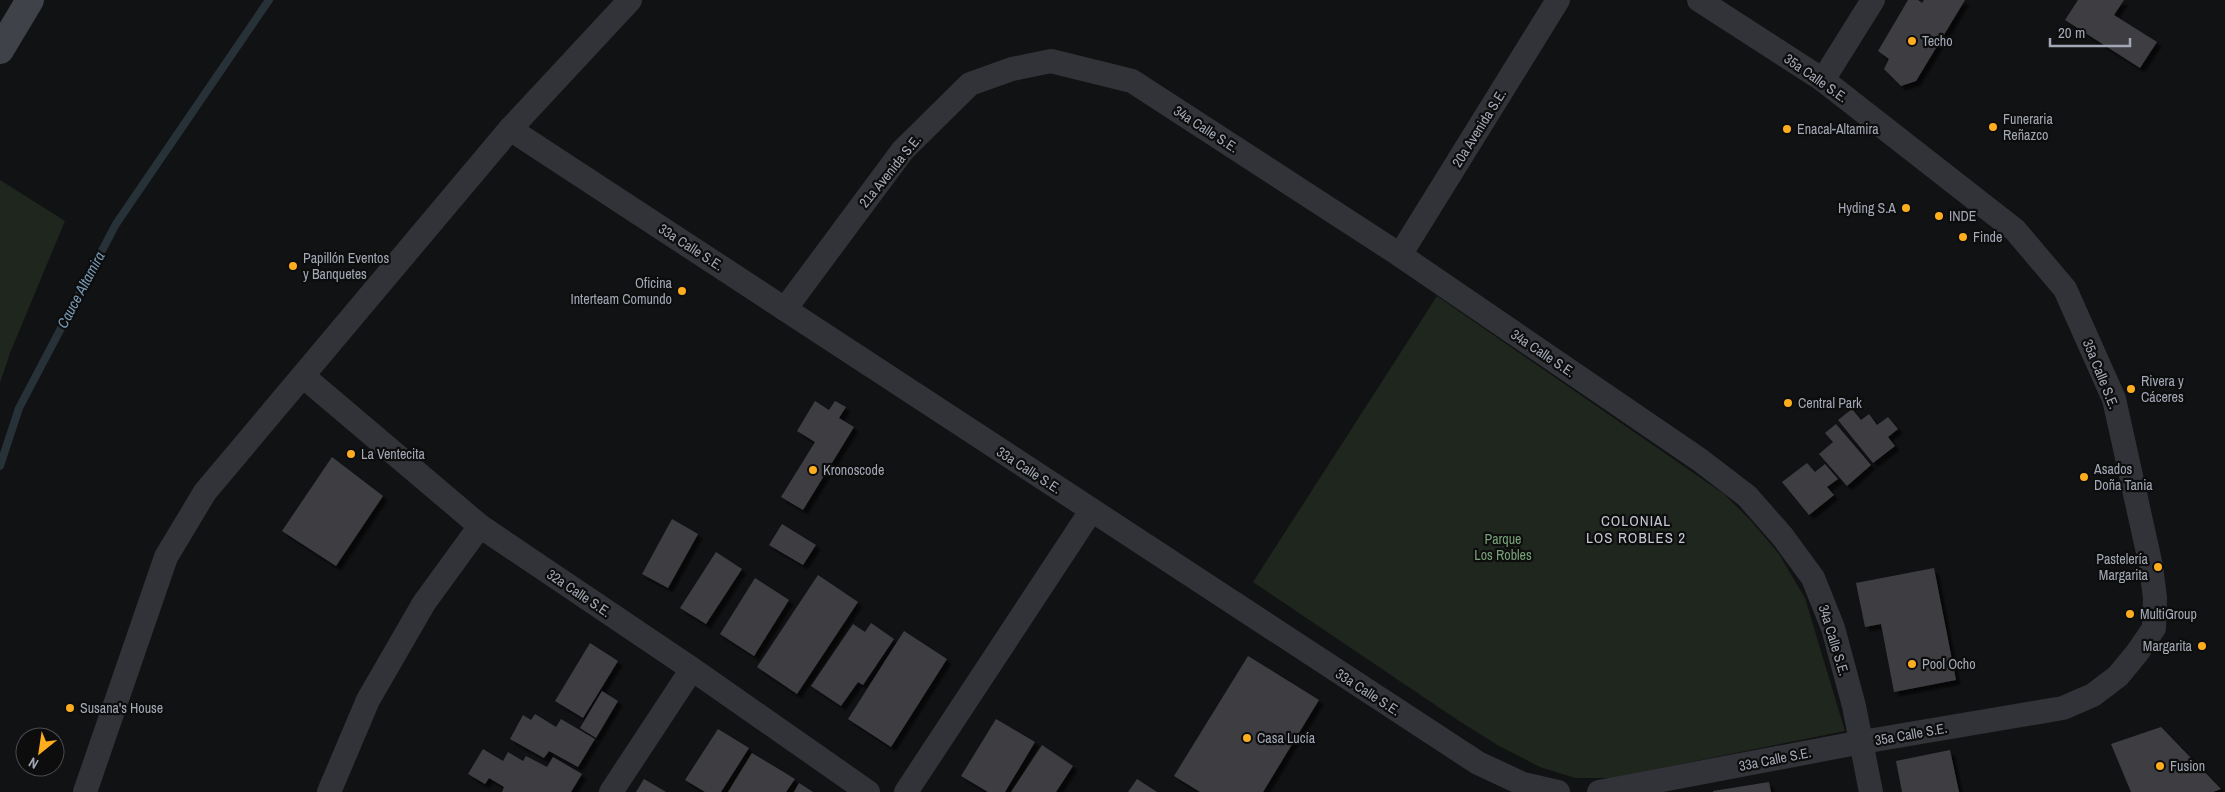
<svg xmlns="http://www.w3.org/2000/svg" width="2225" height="792" font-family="'Archivo Narrow',sans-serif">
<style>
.green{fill:#1e261e}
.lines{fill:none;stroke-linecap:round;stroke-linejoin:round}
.stream{stroke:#273138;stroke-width:8}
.building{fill:#3d3e43;filter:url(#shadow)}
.street{stroke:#323338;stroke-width:24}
.secondary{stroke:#404249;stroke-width:28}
.poi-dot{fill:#fead1f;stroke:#0d0d0e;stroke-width:2}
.labels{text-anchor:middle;stroke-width:4.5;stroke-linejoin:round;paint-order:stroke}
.poi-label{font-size:14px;fill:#a2a8b5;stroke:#0d0d0e;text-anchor:start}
.street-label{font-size:14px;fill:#a2a8b5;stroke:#0d0d0e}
.park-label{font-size:14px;fill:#77a179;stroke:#0d0d0e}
.water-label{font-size:15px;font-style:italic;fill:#7698b3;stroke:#0d0d0e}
.neighbourhood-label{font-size:15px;letter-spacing:1px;fill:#c3c7d1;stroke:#0d0d0e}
</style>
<defs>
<filter id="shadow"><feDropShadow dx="4.5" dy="4.5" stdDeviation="1" flood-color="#0009"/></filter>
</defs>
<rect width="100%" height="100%" fill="#111213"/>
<!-- green -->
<g class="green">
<polygon points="0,180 65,221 10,353 0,383"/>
<polygon points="1437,296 1724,494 1752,522 1779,554 1805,598 1845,731 1612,778 1575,778 1540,767 1499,746 1459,721 1253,582"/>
</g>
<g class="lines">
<!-- stream -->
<polyline class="stream" points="0,466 19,408 116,224 269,0"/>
</g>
<!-- building -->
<g class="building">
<polygon points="1908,0 1918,0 1922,3 1924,0 1965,0 1916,81 1901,86 1884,69 1889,59 1878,51"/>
<polygon points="2078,0 2124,0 2114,15 2157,42 2140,68 2065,20"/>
<polygon points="815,401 829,410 835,401 846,407 839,418 854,427 803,510 781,497 815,442 797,431"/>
<polygon points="1852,409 1861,420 1869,414 1877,425 1888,417 1898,429 1888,437 1895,446 1873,463 1838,420"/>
<polygon points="1836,424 1871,465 1847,486 1819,454 1833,442 1825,433"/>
<polygon points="332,457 383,496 336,566 282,531"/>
<polygon points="1807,463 1815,472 1825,464 1838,479 1827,487 1834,495 1809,515 1782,482"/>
<polygon points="672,519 698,534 668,588 642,574"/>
<polygon points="782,524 816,545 803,565 769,545"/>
<polygon points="716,552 742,569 706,624 680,608"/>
<polygon points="1934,568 1956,680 1894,692 1881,624 1865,627 1856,583"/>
<polygon points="818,575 858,602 797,694 757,667"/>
<polygon points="755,578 789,600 754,656 720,634"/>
<polygon points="871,623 894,639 863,685 858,682 841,706 811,686 853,624 865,632"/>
<polygon points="904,631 947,659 891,747 848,719"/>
<polygon points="590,643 618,661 583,718 555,701"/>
<polygon points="1248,656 1319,700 1263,792 1200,792 1174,776"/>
<polygon points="602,691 618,701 596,738 580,728"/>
<polygon points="535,714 556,727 561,719 595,739 578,767 549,751 544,758 510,739 523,715 531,720"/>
<polygon points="996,719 1035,742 1005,792 988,792 961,776"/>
<polygon points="2161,727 2221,789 2213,792 2131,792 2111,744"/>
<polygon points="718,729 749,748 721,792 705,792 685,780"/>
<polygon points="1042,745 1073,766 1056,792 1011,792"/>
<polygon points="483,749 503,761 508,752 523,761 526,756 547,767 553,757 582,774 571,792 502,792 504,787 489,778 485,784 468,774"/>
<polygon points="1950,750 1959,792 1902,792 1896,761"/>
<polygon points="752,753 795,779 786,792 728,792"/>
<polygon points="644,779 666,792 636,792"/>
<polygon points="1137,779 1157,792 1128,792"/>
<polygon points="1769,782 1771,792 1713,792 1713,791"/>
<polygon points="799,783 813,792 794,792"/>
</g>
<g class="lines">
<!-- street -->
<g class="street">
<polyline points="1823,80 1873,0"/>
<polyline points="510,129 1478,763 1523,784 1558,792"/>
<polyline points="1400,255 1558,0"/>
<polyline points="785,309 903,150 970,84 1012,69 1051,61 1132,81 1400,255 1700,460 1747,496 1783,537 1813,578 1833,628 1854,706 1871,792"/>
<polyline points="303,376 480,526 692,669 868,792"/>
<polyline points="85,792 166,557 205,492 510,129 630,0"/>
<polyline points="329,792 368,700 424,603 480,526"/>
<polyline points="611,792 692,669"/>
<polyline points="906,792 1091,511"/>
<polyline points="1599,792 1862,742 2063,708 2093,695 2118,676 2137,653 2154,628 2155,598 2151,566 2114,399 2065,289 2015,230 1823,80 1699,0"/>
</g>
<!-- secondary -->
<polyline class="secondary" points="0,50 30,0"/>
</g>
<!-- markers -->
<g class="poi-dot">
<circle cx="1912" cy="41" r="5"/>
<circle cx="1993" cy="127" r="5"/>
<circle cx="1787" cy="129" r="5"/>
<circle cx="1906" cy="208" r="5"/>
<circle cx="1939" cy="216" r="5"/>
<circle cx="1963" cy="237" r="5"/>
<circle cx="293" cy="266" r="5"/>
<circle cx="682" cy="291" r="5"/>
<circle cx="2131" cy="389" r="5"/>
<circle cx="1788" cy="403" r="5"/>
<circle cx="351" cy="454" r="5"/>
<circle cx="813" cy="470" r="5"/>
<circle cx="2084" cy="477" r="5"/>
<circle cx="2158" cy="567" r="5"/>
<circle cx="2130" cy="614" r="5"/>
<circle cx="2202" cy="646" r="5"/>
<circle cx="1912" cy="664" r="5"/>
<circle cx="70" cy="708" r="5"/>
<circle cx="1247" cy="738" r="5"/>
<circle cx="2160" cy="766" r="5"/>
</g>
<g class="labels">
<!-- poi labels -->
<g class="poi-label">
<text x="1922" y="46">Techo</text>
<text x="2003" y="124">Funeraria<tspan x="2003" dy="16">Reñazco</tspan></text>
<text x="1797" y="134">Enacal-Altamira</text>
<text x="1896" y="213" text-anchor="end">Hyding S.A</text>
<text x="1949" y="221">INDE</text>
<text x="1973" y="242">Finde</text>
<text x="303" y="263">Papillón Eventos<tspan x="303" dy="16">y Banquetes</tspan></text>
<text x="672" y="288" text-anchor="end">Oficina<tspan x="672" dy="16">Interteam Comundo</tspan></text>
<text x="2141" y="386">Rivera y<tspan x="2141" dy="16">Cáceres</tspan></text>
<text x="1798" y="408">Central Park</text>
<text x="361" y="459">La Ventecita</text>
<text x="2094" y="474">Asados<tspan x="2094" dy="16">Doña Tania</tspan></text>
<text x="823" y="475">Kronoscode</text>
<text x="2148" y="564" text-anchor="end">Pastelería<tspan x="2148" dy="16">Margarita</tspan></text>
<text x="2140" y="619">MultiGroup</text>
<text x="2192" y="651" text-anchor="end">Margarita</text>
<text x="1922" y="669">Pool Ocho</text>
<text x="80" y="713">Susana's House</text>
<text x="1257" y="743">Casa Lucía</text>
<text x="2170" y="771">Fusion</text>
</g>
<!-- street labels -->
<g class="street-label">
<text transform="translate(1816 78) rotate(35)" y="5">35a Calle S.E.</text>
<text transform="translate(1479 128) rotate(-58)" y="5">20a Avenida S.E.</text>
<text transform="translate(1206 129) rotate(33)" y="5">34a Calle S.E.</text>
<text transform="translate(890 171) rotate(-51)" y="5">21a Avenida S.E.</text>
<text transform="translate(691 247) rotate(33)" y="5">33a Calle S.E.</text>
<text transform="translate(1543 353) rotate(34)" y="5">34a Calle S.E.</text>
<text transform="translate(2101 374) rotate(68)" y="5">35a Calle S.E.</text>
<text transform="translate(1029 470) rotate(33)" y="5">33a Calle S.E.</text>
<text transform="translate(579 593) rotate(34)" y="5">32a Calle S.E.</text>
<text transform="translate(1834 640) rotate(73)" y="5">34a Calle S.E.</text>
<text transform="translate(1368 692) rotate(33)" y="5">33a Calle S.E.</text>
<text transform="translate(1911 734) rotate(-10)" y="5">35a Calle S.E.</text>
<text transform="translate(1775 759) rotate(-11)" y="5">33a Calle S.E.</text>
</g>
<!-- park labels -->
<g class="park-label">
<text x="1503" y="544">Parque<tspan x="1503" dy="16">Los Robles</tspan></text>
</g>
<!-- water labels -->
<g class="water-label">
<text transform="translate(81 290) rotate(-62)" y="5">Cauce Altamira</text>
</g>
<!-- neighbourhood labels -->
<g class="neighbourhood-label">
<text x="1636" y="526">COLONIAL<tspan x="1636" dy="17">LOS ROBLES 2</tspan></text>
</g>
</g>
<!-- north arrow -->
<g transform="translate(40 752) rotate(210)"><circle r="24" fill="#0d0d0e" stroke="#494b51"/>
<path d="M0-4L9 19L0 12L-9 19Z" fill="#fead1f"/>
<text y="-8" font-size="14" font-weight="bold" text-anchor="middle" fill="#a2a8b5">N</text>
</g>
<!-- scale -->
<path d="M2050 38v8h80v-8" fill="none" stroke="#a2a8b5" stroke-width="2.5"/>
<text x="2058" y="38" font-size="15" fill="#a2a8b5" stroke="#0d0d0e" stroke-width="4" paint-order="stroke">20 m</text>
</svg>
